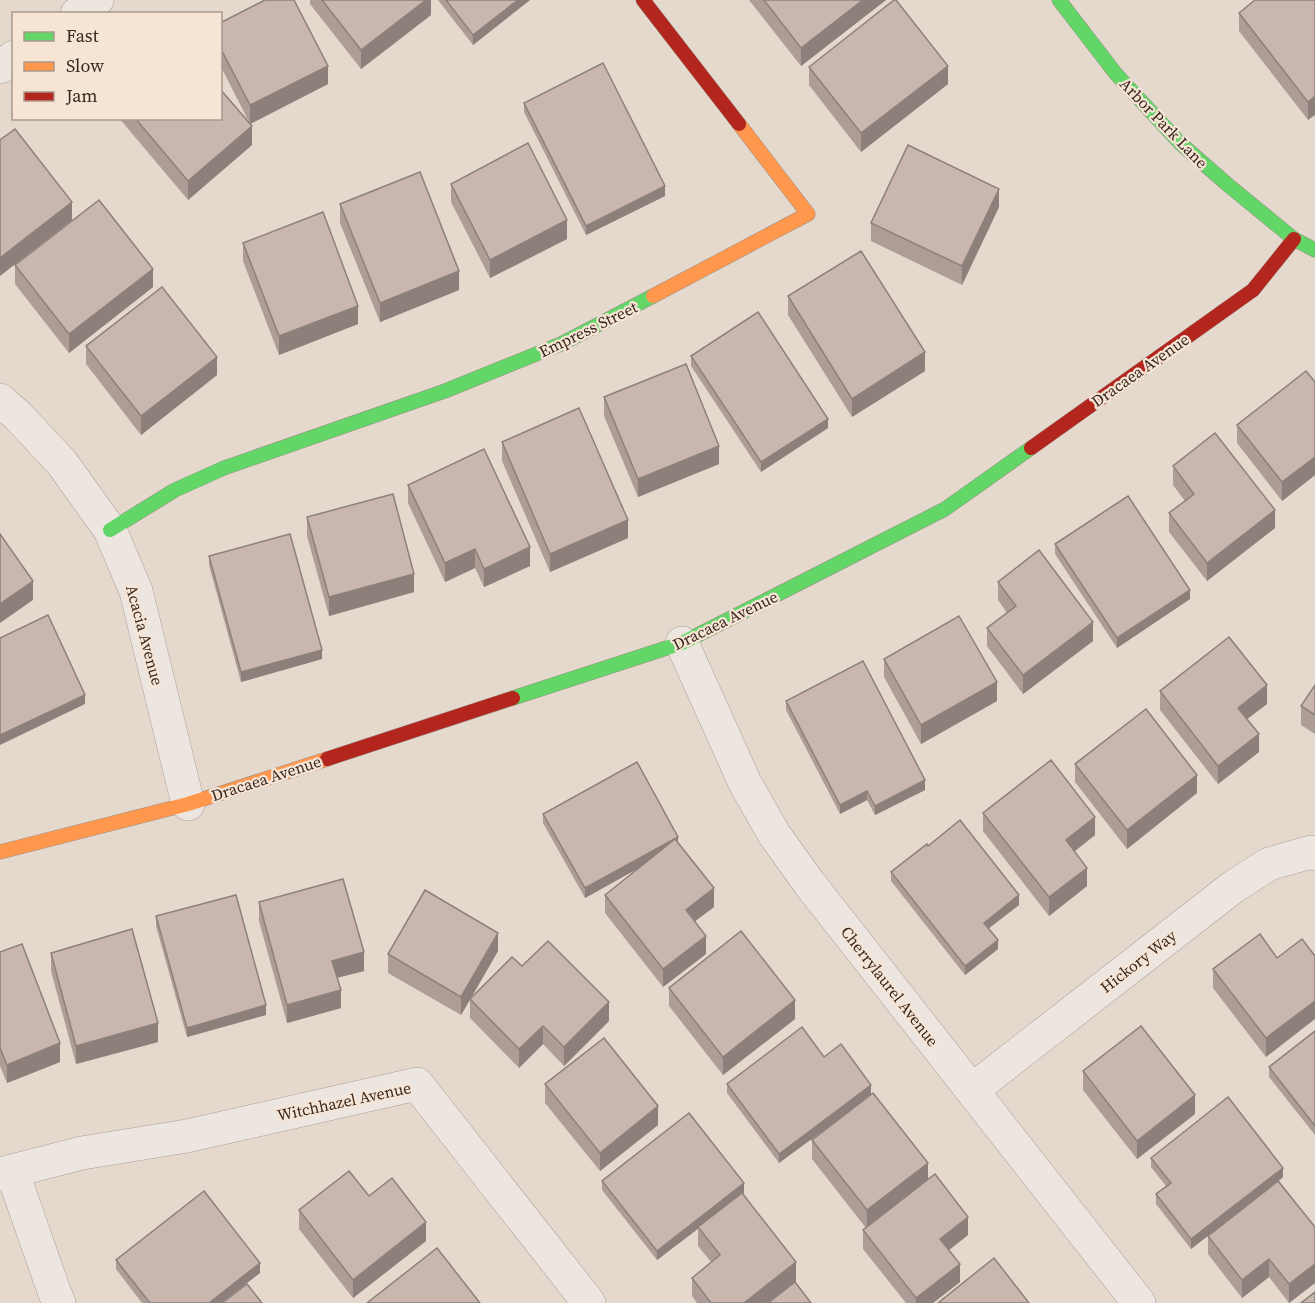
<svg xmlns="http://www.w3.org/2000/svg" width="1315" height="1303" font-family="'Source Serif 4',serif">
<style>
.lines{fill:none;stroke-linecap:round;stroke-linejoin:round}
.street-casing{stroke:#aa9f97;stroke-width:34}
.fast-casing{stroke:#9a8e87;stroke-width:15}
.slow-casing{stroke:#9a8e87;stroke-width:15}
.jam-casing{stroke:#9a8e87;stroke-width:15}
.street{stroke:#ede6e0;stroke-width:33}
.fast{stroke:#63d668;stroke-width:14}
.slow{stroke:#ff974d;stroke-width:14}
.jam{stroke:#b3261e;stroke-width:14}
.wall{fill:#ad9d96}
.shaded-wall{fill:#8d807a}
.building{fill:#c9b7af;stroke:#8d807a;stroke-width:1.5}
.labels{text-anchor:middle;stroke-width:4.5;stroke-linejoin:round;paint-order:stroke}
.street-label{font-size:16px;fill:#39261f;stroke:#f6e5d5}
</style>
<rect width="100%" height="100%" fill="#e5d9ce"/>
<g class="lines">
<defs>
<g id="street">
<polyline points="77,14 97,0"/>
<polyline points="0,67 14,57"/>
<polyline points="0,400 18,416 62,463 110,530 136,591 188,804"/>
<polyline points="682,643 745,783 774,834 809,883 1139,1303"/>
<polyline points="972,1090 1233,887 1269,864 1311,852 1315,854"/>
<polyline points="12,1171 54,1291 59,1303"/>
<polyline points="0,1174 82,1153 187,1136 417,1084 589,1303"/>
</g>
<g id="fast">
<polyline points="1059,0 1116,74 1180,143 1228,185 1294,239 1315,250"/>
<polyline points="110,530 175,490 224,468 445,391 561,344 653,296"/>
<polyline points="513,698 682,643 945,509 1031,448"/>
</g>
<g id="slow">
<polyline points="653,296 808,214 739,124"/>
<polyline points="0,852 188,804 327,759"/>
</g>
<g id="jam">
<polyline points="643,0 739,124"/>
<polyline points="1031,448 1253,290 1294,239"/>
<polyline points="327,759 513,698"/>
</g>
</defs>
<!-- street casing -->
<use href="#street" class="street-casing"/>
<!-- fast casing -->
<use href="#fast" class="fast-casing"/>
<!-- slow casing -->
<use href="#slow" class="slow-casing"/>
<!-- jam casing -->
<use href="#jam" class="jam-casing"/>
<!-- street -->
<use href="#street" class="street"/>
<!-- fast -->
<use href="#fast" class="fast"/>
<!-- slow -->
<use href="#slow" class="slow"/>
<!-- jam -->
<use href="#jam" class="jam"/>
</g>
<!-- wall -->
<g class="wall">
<polygon points="310,0 431,0 431,15 361,69 310,4"/>
<polygon points="438,0 530,0 473,45"/>
<polygon points="749,0 886,0 801,66"/>
<polygon points="1315,0 1308,120 1239,31 1239,13"/>
<polygon points="220,23 328,84 250,124 220,65"/>
<polygon points="809,67 948,84 861,152 809,85"/>
<polygon points="524,103 665,196 586,235 524,112"/>
<polygon points="119,118 220,118 252,145 188,200"/>
<polygon points="451,184 567,239 490,278 451,202"/>
<polygon points="340,204 459,290 380,322 340,223"/>
<polygon points="999,207 962,285 871,241 871,223"/>
<polygon points="243,243 358,324 279,355 243,261"/>
<polygon points="15,265 153,287 69,353 15,284"/>
<polygon points="788,296 925,371 852,417 788,315"/>
<polygon points="86,346 217,375 141,435 86,364"/>
<polygon points="691,356 828,428 761,472 691,366"/>
<polygon points="1315,382 1315,475 1282,501 1237,443 1237,425"/>
<polygon points="604,397 719,464 638,497 604,416"/>
<polygon points="502,442 628,538 550,572 502,461"/>
<polygon points="1173,466 1275,528 1207,581 1169,532 1169,513 1185,501 1173,485"/>
<polygon points="408,485 530,566 484,587 475,568 445,582 408,503"/>
<polygon points="307,517 414,592 329,616 307,536"/>
<polygon points="1055,544 1190,599 1117,648 1055,554"/>
<polygon points="209,556 322,659 241,682 209,565"/>
<polygon points="998,582 1093,641 1023,694 987,646 987,628 1007,613 998,600"/>
<polygon points="884,659 997,701 921,744 884,677"/>
<polygon points="1315,685 1315,734 1301,725 1301,706"/>
<polygon points="1160,691 1267,704 1247,719 1259,752 1218,784 1160,710"/>
<polygon points="786,701 925,790 875,815 867,800 840,814 786,710"/>
<polygon points="1075,764 1197,793 1127,849 1075,782"/>
<polygon points="983,813 1095,835 1075,851 1087,886 1049,916 983,831"/>
<polygon points="543,814 678,843 714,907 695,921 706,954 663,987 605,913 605,895 639,868 585,898 543,823"/>
<polygon points="928,846 1019,905 989,928 998,949 965,975 891,881 891,872"/>
<polygon points="259,902 364,971 337,978 341,1008 287,1023 259,921"/>
<polygon points="156,916 266,1015 187,1037 156,926"/>
<polygon points="498,951 471,998 522,966 609,1021 564,1066 543,1044 519,1068 470,1018 470,1000 461,1015 388,973 388,954"/>
<polygon points="0,952 60,1062 7,1083 0,1066"/>
<polygon points="51,953 158,1042 76,1064 51,971"/>
<polygon points="1277,958 1266,1057 1213,988 1213,969"/>
<polygon points="669,988 795,1019 723,1075 669,1006"/>
<polygon points="1315,1031 1315,1135 1269,1077 1269,1067"/>
<polygon points="824,1057 871,1094 928,1180 968,1235 949,1250 960,1282 933,1303 906,1303 863,1249 863,1230 866,1228 812,1159 812,1140 862,1102 779,1163 727,1093 727,1084"/>
<polygon points="1083,1071 1195,1114 1137,1159 1083,1090"/>
<polygon points="545,1084 658,1125 600,1171 545,1103"/>
<polygon points="1151,1158 1283,1177 1279,1181 1315,1227 1315,1283 1289,1303 1269,1277 1242,1298 1208,1254 1208,1236 1191,1249 1156,1204 1156,1194 1166,1186 1151,1167"/>
<polygon points="602,1181 744,1193 742,1194 796,1281 767,1303 697,1303 692,1296 692,1278 711,1262 698,1246 698,1229 657,1260 602,1190"/>
<polygon points="369,1196 426,1241 353,1298 299,1229 299,1210"/>
<polygon points="116,1260 260,1273 221,1303 142,1303 116,1269"/>
</g>
<!-- shaded-wall -->
<g class="shaded-wall">
<polygon points="426,0 431,0 431,15 361,69 361,50"/>
<polygon points="518,0 530,0 473,45 473,35"/>
<polygon points="863,0 886,0 801,66 801,48"/>
<polygon points="328,66 328,84 250,124 250,105"/>
<polygon points="948,66 948,84 861,152 861,133"/>
<polygon points="1315,96 1315,115 1308,120 1308,102"/>
<polygon points="252,126 252,145 188,200 188,181"/>
<polygon points="665,186 665,196 586,235 586,226"/>
<polygon points="999,189 999,207 962,285 962,266"/>
<polygon points="72,202 72,220 0,276 0,258"/>
<polygon points="567,220 567,239 490,278 490,260"/>
<polygon points="153,269 153,287 69,353 69,334"/>
<polygon points="459,271 459,290 380,322 380,303"/>
<polygon points="358,306 358,324 279,355 279,336"/>
<polygon points="925,352 925,371 852,417 852,399"/>
<polygon points="217,357 217,375 141,435 141,416"/>
<polygon points="828,419 828,428 761,472 761,462"/>
<polygon points="719,446 719,464 638,497 638,479"/>
<polygon points="1315,457 1315,475 1282,501 1282,482"/>
<polygon points="1275,510 1275,528 1207,581 1207,563"/>
<polygon points="628,520 628,538 550,572 550,554"/>
<polygon points="530,547 530,566 484,587 484,569"/>
<polygon points="475,549 475,568 445,582 445,563"/>
<polygon points="414,574 414,592 329,616 329,597"/>
<polygon points="33,581 33,600 0,623 0,604"/>
<polygon points="1190,590 1190,599 1117,648 1117,638"/>
<polygon points="1093,622 1093,641 1023,694 1023,675"/>
<polygon points="322,650 322,659 241,682 241,672"/>
<polygon points="997,682 997,701 921,744 921,725"/>
<polygon points="1267,685 1267,704 1238,726 1238,708"/>
<polygon points="85,695 85,704 0,745 0,735"/>
<polygon points="1259,734 1259,752 1218,784 1218,766"/>
<polygon points="1197,775 1197,793 1127,849 1127,830"/>
<polygon points="925,780 925,790 875,815 875,806"/>
<polygon points="867,791 867,800 840,814 840,805"/>
<polygon points="1095,817 1095,835 1066,858 1066,840"/>
<polygon points="678,837 678,846 585,898 585,888"/>
<polygon points="1087,868 1087,886 1049,916 1049,897"/>
<polygon points="714,888 714,907 686,928 686,910"/>
<polygon points="1019,895 1019,905 984,932 984,923"/>
<polygon points="498,933 498,951 461,1015 461,997"/>
<polygon points="706,936 706,954 663,987 663,969"/>
<polygon points="998,940 998,949 965,975 965,966"/>
<polygon points="364,952 364,971 332,979 332,961"/>
<polygon points="341,990 341,1008 287,1023 287,1005"/>
<polygon points="795,1000 795,1019 723,1075 723,1057"/>
<polygon points="1315,1001 1315,1019 1266,1057 1266,1038"/>
<polygon points="609,1002 609,1021 564,1066 564,1047"/>
<polygon points="266,1005 266,1015 187,1037 187,1028"/>
<polygon points="158,1023 158,1042 76,1064 76,1046"/>
<polygon points="543,1026 543,1044 519,1068 519,1049"/>
<polygon points="60,1043 60,1062 7,1083 7,1065"/>
<polygon points="871,1085 871,1095 779,1163 779,1154"/>
<polygon points="1195,1095 1195,1114 1137,1159 1137,1141"/>
<polygon points="658,1106 658,1125 600,1171 600,1153"/>
<polygon points="928,1163 928,1181 867,1229 867,1210"/>
<polygon points="1283,1168 1283,1177 1191,1249 1191,1239"/>
<polygon points="744,1183 744,1193 657,1260 657,1251"/>
<polygon points="968,1217 968,1235 940,1257 940,1239"/>
<polygon points="426,1222 426,1241 353,1298 353,1280"/>
<polygon points="1269,1259 1269,1277 1242,1298 1242,1280"/>
<polygon points="796,1262 796,1281 767,1303 744,1303"/>
<polygon points="260,1263 260,1273 221,1303 209,1303"/>
<polygon points="960,1264 960,1282 933,1303 916,1303 916,1298"/>
<polygon points="1315,1264 1315,1283 1289,1303 1289,1284"/>
</g>
<!-- building -->
<g class="building">
<polygon points="265,0 294,0 328,66 250,105 220,47 220,23"/>
<polygon points="322,0 426,0 361,50"/>
<polygon points="446,0 518,0 473,35"/>
<polygon points="764,0 863,0 801,48"/>
<polygon points="894,0 896,0 948,66 861,133 809,67"/>
<polygon points="1255,0 1315,0 1315,96 1308,102 1239,13"/>
<polygon points="603,63 665,186 586,226 524,103"/>
<polygon points="220,89 252,126 188,181 135,118 220,118"/>
<polygon points="15,129 72,202 0,258 0,140"/>
<polygon points="528,143 567,220 490,260 451,184"/>
<polygon points="908,145 999,189 962,266 871,223"/>
<polygon points="420,172 459,271 380,303 340,204"/>
<polygon points="99,200 153,269 69,334 15,265"/>
<polygon points="323,212 358,306 279,336 243,243"/>
<polygon points="861,251 925,352 852,399 788,296"/>
<polygon points="162,287 217,357 141,416 86,346"/>
<polygon points="758,312 828,419 761,462 691,356"/>
<polygon points="686,364 719,446 638,479 604,397"/>
<polygon points="1306,371 1315,382 1315,457 1282,482 1237,425"/>
<polygon points="579,408 628,520 550,554 502,442"/>
<polygon points="1215,433 1275,510 1207,563 1169,513 1194,494 1173,466"/>
<polygon points="484,449 530,547 484,569 475,549 445,563 408,485"/>
<polygon points="393,494 414,574 329,597 307,517"/>
<polygon points="1128,496 1190,590 1117,638 1055,544"/>
<polygon points="0,534 33,581 0,604"/>
<polygon points="290,534 322,650 241,672 209,556"/>
<polygon points="1039,550 1093,622 1023,675 987,628 1016,606 998,582"/>
<polygon points="48,615 85,695 0,735 0,638"/>
<polygon points="959,616 997,682 921,725 884,659"/>
<polygon points="1229,637 1267,685 1238,708 1259,734 1218,766 1160,691"/>
<polygon points="863,661 925,780 875,806 867,791 840,805 786,701"/>
<polygon points="1315,685 1315,715 1301,706"/>
<polygon points="1146,709 1197,775 1127,830 1075,764"/>
<polygon points="1051,760 1095,817 1066,840 1087,868 1049,897 983,813"/>
<polygon points="637,762 678,837 585,888 543,814"/>
<polygon points="960,820 1019,895 984,923 998,940 965,966 891,872 927,844 928,846"/>
<polygon points="675,839 714,888 686,910 706,936 663,969 605,895"/>
<polygon points="343,879 364,952 332,961 341,990 287,1005 259,902"/>
<polygon points="425,890 498,933 461,997 388,954"/>
<polygon points="236,895 266,1005 187,1028 156,916"/>
<polygon points="132,929 158,1023 76,1046 51,953"/>
<polygon points="741,931 795,1000 723,1057 669,988"/>
<polygon points="1260,934 1277,958 1302,939 1315,956 1315,1001 1266,1038 1213,969"/>
<polygon points="548,941 609,1002 564,1047 543,1026 519,1049 470,999 512,957 522,966"/>
<polygon points="22,944 60,1043 7,1065 0,1048 0,952"/>
<polygon points="1141,1026 1195,1095 1137,1141 1083,1071"/>
<polygon points="802,1027 824,1057 841,1044 871,1085 779,1154 727,1084"/>
<polygon points="1315,1031 1315,1126 1269,1067"/>
<polygon points="604,1038 658,1106 600,1153 545,1084"/>
<polygon points="873,1093 928,1163 867,1210 812,1140"/>
<polygon points="1228,1097 1283,1168 1191,1239 1156,1194 1171,1183 1151,1158"/>
<polygon points="689,1113 744,1183 657,1251 602,1181"/>
<polygon points="349,1171 369,1196 392,1178 426,1222 353,1280 299,1210"/>
<polygon points="935,1174 968,1217 940,1239 960,1264 916,1298 863,1230"/>
<polygon points="1278,1181 1315,1227 1315,1264 1289,1284 1269,1259 1242,1280 1208,1236"/>
<polygon points="204,1191 260,1263 209,1303 150,1303 116,1260"/>
<polygon points="742,1193 796,1262 744,1303 711,1303 692,1278 720,1255 698,1227"/>
<polygon points="437,1248 480,1303 367,1303"/>
<polygon points="994,1258 1029,1303 938,1303"/>
<polygon points="795,1282 811,1303 768,1303"/>
<polygon points="247,1284 262,1303 222,1303"/>
<polygon points="1315,1292 1315,1303 1301,1303"/>
</g>
<g class="labels">
<!-- street labels -->
<g class="street-label">
<text transform="translate(1164 123) rotate(46)" y="6">Arbor Park Lane</text>
<text transform="translate(588 329) rotate(-26)" y="6">Empress Street</text>
<text transform="translate(1140 370) rotate(-35)" y="6">Dracaea Avenue</text>
<text transform="translate(725 620) rotate(-26)" y="6">Dracaea Avenue</text>
<text transform="translate(145 635) rotate(75)" y="6">Acacia Avenue</text>
<text transform="translate(266 778) rotate(-18)" y="6">Dracaea Avenue</text>
<text transform="translate(1138 961) rotate(-38)" y="6">Hickory Way</text>
<text transform="translate(890 986) rotate(52)" y="6">Cherrylaurel Avenue</text>
<text transform="translate(344 1101) rotate(-12)" y="6">Witchhazel Avenue</text>
</g>
</g>
<!-- legend -->
<rect x="12" y="12" width="210" height="108" fill="#f6e5d5" stroke="#aa998c" stroke-width="1.5"/>
<rect x="24" y="32" width="30" height="9" fill="#63d668" stroke="#aa998c" stroke-width="1.5"/>
<text x="66" y="42" font-size="18" fill="#39261f">Fast</text>
<rect x="24" y="62" width="30" height="9" fill="#ff974d" stroke="#aa998c" stroke-width="1.5"/>
<text x="66" y="72" font-size="18" fill="#39261f">Slow</text>
<rect x="24" y="92" width="30" height="9" fill="#b3261e" stroke="#aa998c" stroke-width="1.5"/>
<text x="66" y="102" font-size="18" fill="#39261f">Jam</text>
</svg>
